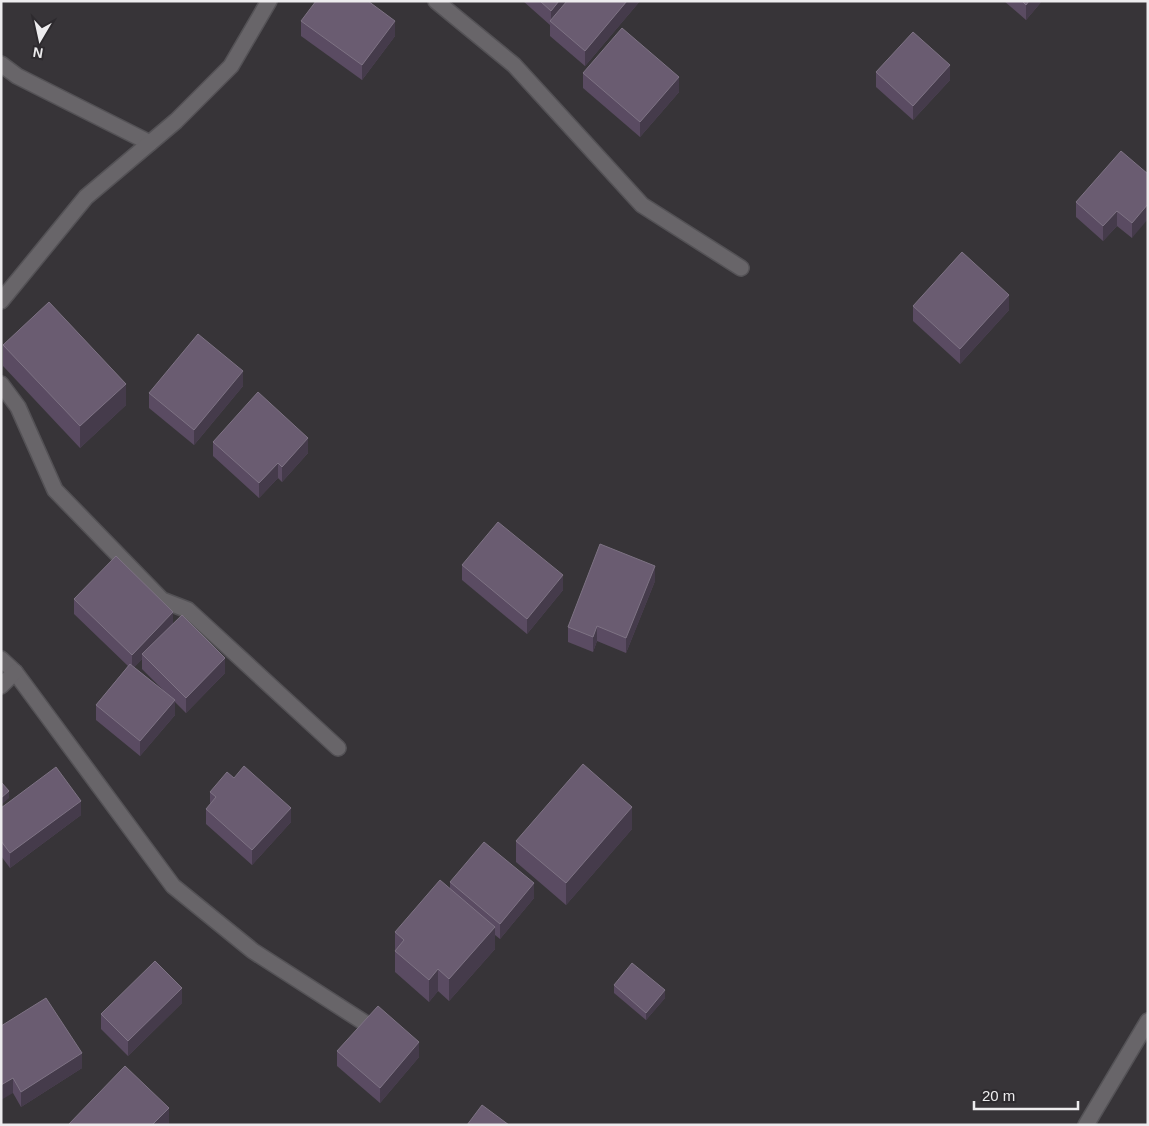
<svg xmlns="http://www.w3.org/2000/svg" width="1149" height="1126" font-family="Arial,sans-serif">
<style>
.lines{fill:none;stroke-linecap:round;stroke-linejoin:round}
.street-casing{stroke:#545256;stroke-width:18}
.street{stroke:#686569;stroke-width:15}
.wall{fill:#5a4b62;fill-rule:evenodd}
.shaded-wall{fill:#453b4b}
.building{fill:#6a5c71;stroke:#7e7384}
</style>
<rect width="100%" height="100%" fill="#373438"/>
<g class="lines">
<defs>
<g id="street">
<polyline points="436,1 514,65 642,205 741,268"/>
<polyline points="1,64 17,76 150,143"/>
<polyline points="1,301 86,197 176,121 231,66 269,1"/>
<polyline points="1,384 18,407 55,490 162,600 188,610 338,748"/>
<polyline points="1,659 15,672 173,886 253,951 379,1032"/>
<polyline points="1,686 15,672"/>
<polyline points="1086,1125 1148,1021"/>
</g>
</defs>
<!-- street casing -->
<use href="#street" class="street-casing"/>
<!-- street -->
<use href="#street" class="street"/>
</g>
<!-- wall -->
<g class="wall">
<polygon points="523,1 640,1 585,66 550,36 550,25"/>
<polygon points="1004,1 1042,1 1026,20"/>
<polygon points="301,21 395,36 362,80 301,36"/>
<polygon points="876,72 950,80 913,120 876,87"/>
<polygon points="583,73 679,92 640,137 583,88"/>
<polygon points="1148,174 1132,238 1117,226 1103,241 1076,217 1076,202"/>
<polygon points="913,306 1009,310 960,364 913,321"/>
<polygon points="3,345 126,405 80,448 3,366"/>
<polygon points="243,386 194,445 149,408 149,393"/>
<polygon points="213,442 308,453 282,482 278,478 259,498 213,456"/>
<polygon points="462,565 563,590 527,634 462,580"/>
<polygon points="655,581 626,653 597,641 593,652 568,642 568,627"/>
<path d="M74,599L173,623L225,673L186,713L175,702V715L140,756L96,720V705L128,666L74,614ZM142,659V669L164,691L134,667Z"/>
<polygon points="234,778 291,822 252,865 206,824 206,809 210,804 210,792"/>
<polygon points="1,808 81,815 10,868 1,856"/>
<polygon points="632,829 566,905 516,862 516,841"/>
<polygon points="450,882 534,898 500,939 495,935 495,949 449,1001 438,991 429,1002 395,972 395,932 450,889"/>
<polygon points="614,985 665,998 646,1020 614,993"/>
<polygon points="182,1003 128,1056 101,1029 101,1014"/>
<polygon points="1,1026 82,1068 21,1107 13,1093"/>
<polygon points="337,1051 419,1057 380,1103 337,1066"/>
</g>
<!-- shaded-wall -->
<g class="shaded-wall">
<polygon points="559,1 573,1 551,22 551,11"/>
<polygon points="627,1 640,1 585,66 585,51"/>
<polygon points="1029,1 1042,1 1026,20 1026,5"/>
<polygon points="395,21 395,36 362,80 362,65"/>
<polygon points="950,65 950,80 913,120 913,106"/>
<polygon points="679,77 679,92 640,137 640,122"/>
<polygon points="1148,204 1148,219 1132,238 1132,223"/>
<polygon points="1117,211 1117,226 1103,241 1103,226"/>
<polygon points="1009,295 1009,310 960,364 960,349"/>
<polygon points="243,371 243,386 194,445 194,430"/>
<polygon points="126,384 126,405 80,448 80,426"/>
<polygon points="308,438 308,453 282,482 282,467"/>
<polygon points="278,463 278,478 259,498 259,483"/>
<polygon points="655,566 655,581 626,653 626,638"/>
<polygon points="563,575 563,590 527,634 527,619"/>
<polygon points="173,612 173,626 142,654 142,659 132,670 132,655"/>
<polygon points="597,626 597,641 593,652 593,637"/>
<polygon points="225,658 225,673 186,713 186,698"/>
<polygon points="175,700 175,715 140,756 140,741"/>
<polygon points="9,791 9,798 1,805 1,798"/>
<polygon points="81,801 81,815 10,868 10,853"/>
<polygon points="632,807 632,829 566,905 566,883"/>
<polygon points="291,808 291,822 252,865 252,850"/>
<polygon points="534,883 534,898 500,939 500,924"/>
<polygon points="1,907 2,907 1,922"/>
<polygon points="495,927 495,949 449,1001 449,979"/>
<polygon points="438,969 438,991 429,1002 429,980"/>
<polygon points="182,988 182,1003 128,1056 128,1041"/>
<polygon points="665,990 665,998 646,1020 646,1013"/>
<polygon points="419,1042 419,1057 380,1103 380,1088"/>
<polygon points="82,1053 82,1068 21,1107 21,1092"/>
<polygon points="13,1078 13,1093 1,1100 1,1085"/>
<polygon points="169,1108 169,1125 152,1125"/>
</g>
<!-- building -->
<g class="building">
<polygon points="316,1 368,1 395,21 362,65 301,21"/>
<polygon points="540,1 559,1 551,11"/>
<polygon points="567,1 627,1 585,51 550,21"/>
<polygon points="1022,1 1029,1 1026,5"/>
<polygon points="622,28 679,77 640,122 583,73"/>
<polygon points="913,32 950,65 913,106 876,72"/>
<polygon points="1121,151 1148,174 1148,204 1132,223 1117,211 1103,226 1076,202"/>
<polygon points="962,252 1009,295 960,349 913,306"/>
<polygon points="49,302 126,384 80,426 3,345"/>
<polygon points="198,334 243,371 194,430 149,393"/>
<polygon points="258,392 308,438 282,467 278,463 259,483 213,442"/>
<polygon points="498,522 563,575 527,619 462,565"/>
<polygon points="600,544 655,566 626,638 597,626 593,637 568,627"/>
<polygon points="116,556 173,612 132,655 74,599"/>
<polygon points="182,615 225,658 186,698 142,654"/>
<polygon points="130,664 175,700 140,741 96,705"/>
<polygon points="583,764 632,807 566,883 516,841"/>
<polygon points="244,766 291,808 252,850 206,809 216,797 210,792 227,772 234,778"/>
<polygon points="56,767 81,801 10,853 1,841 1,808"/>
<polygon points="1,782 9,791 1,798"/>
<polygon points="484,842 534,883 500,924 450,882"/>
<polygon points="440,880 495,927 449,979 438,969 429,980 395,951 404,940 395,932"/>
<polygon points="155,961 182,988 128,1041 101,1014"/>
<polygon points="632,963 665,990 646,1013 614,985"/>
<polygon points="46,998 82,1053 21,1092 13,1078 1,1085 1,1026"/>
<polygon points="378,1006 419,1042 380,1088 337,1051"/>
<polygon points="125,1066 169,1108 152,1125 68,1125"/>
<polygon points="482,1105 509,1125 467,1125"/>
</g>
<!-- border -->
<rect width="1149" height="1126" fill="none" stroke="#edecee" stroke-width="5"/>
<!-- north arrow -->
<g transform="translate(40 40) rotate(189)" stroke="#2d2a2e" stroke-width="4" paint-order="stroke">
<path d="M0-4L9 19L0 12L-9 19Z" fill="#edecee"/>
<text y="-8" font-size="14" font-weight="bold" text-anchor="middle" fill="#edecee">N</text>
</g>
<!-- scale -->
<path d="M974 1101v8h104v-8" fill="none" stroke="#edecee" stroke-width="2.5"/>
<text x="982" y="1101" font-size="15" fill="#edecee" stroke="#2d2a2e" stroke-width="4" paint-order="stroke">20 m</text>
</svg>
